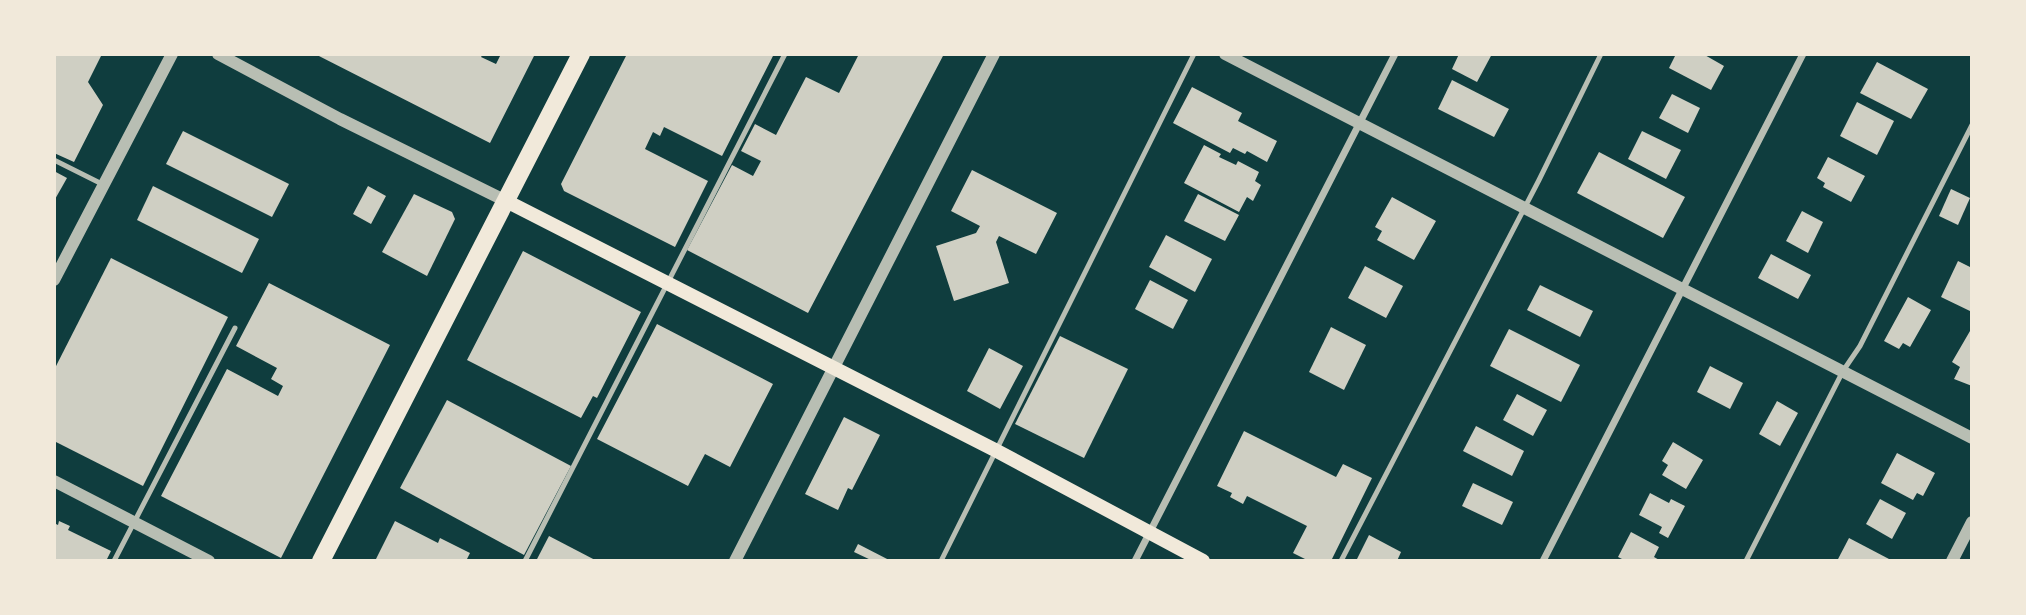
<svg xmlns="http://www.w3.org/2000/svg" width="2026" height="615" font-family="Raleway,sans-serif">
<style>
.building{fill:#cfcfc3}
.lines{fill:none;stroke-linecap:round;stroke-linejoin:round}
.service{stroke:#b8beb3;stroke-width:5}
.minor{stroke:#b8beb3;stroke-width:7}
.tertiary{stroke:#b8beb3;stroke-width:12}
.secondary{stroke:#f1e9da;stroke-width:14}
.primary{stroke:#f1e9da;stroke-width:18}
</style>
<rect width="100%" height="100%" fill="#0f3d3e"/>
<!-- building -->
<g class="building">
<polygon points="54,54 102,54 88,82 103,105 74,162 54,153"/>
<polygon points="315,54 483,54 481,57 496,64 501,54 535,54 490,143"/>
<polygon points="627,54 774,54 722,156 664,127 660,136 653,132 645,149 708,181 675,247 564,191 561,184"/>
<polygon points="859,54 944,54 808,313 687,250 732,165 753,176 761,161 741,151 755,124 776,135 806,77 839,93"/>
<polygon points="1459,54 1492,54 1477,82 1452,69"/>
<polygon points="1676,54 1703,54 1724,66 1711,90 1669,68"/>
<polygon points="1877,62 1928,89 1911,119 1860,93"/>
<polygon points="1452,80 1509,109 1494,137 1438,109"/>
<polygon points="1192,87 1242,113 1238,121 1277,141 1267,162 1247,151 1245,154 1233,148 1230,153 1173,123"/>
<polygon points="1672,94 1700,108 1688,133 1659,118"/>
<polygon points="1857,102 1894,121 1877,155 1840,136"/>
<polygon points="183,131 289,184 272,217 166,164"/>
<polygon points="1642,131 1681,150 1666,179 1628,159"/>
<polygon points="1204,145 1221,154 1219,157 1236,165 1238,161 1259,172 1255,181 1261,185 1253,201 1247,197 1239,212 1184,183"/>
<polygon points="1599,152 1685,197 1663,238 1577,193"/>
<polygon points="1828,157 1865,176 1851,202 1823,187 1825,183 1817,178"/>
<polygon points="972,170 1057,213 1036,254 999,236 996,242 1009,283 954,301 936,246 976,233 980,226 951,211"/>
<polygon points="54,171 67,178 54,201"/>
<polygon points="153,186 259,239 242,273 137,220"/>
<polygon points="368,186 386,196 371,224 353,214"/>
<polygon points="1951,189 1970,198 1958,225 1939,216"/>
<polygon points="414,194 452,212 455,219 427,276 382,252"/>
<polygon points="1198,194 1239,215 1225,241 1184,221"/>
<polygon points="1392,197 1436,221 1414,260 1377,240 1382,231 1375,227"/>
<polygon points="1802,211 1823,222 1808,253 1786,241"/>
<polygon points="1166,235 1212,259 1195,292 1149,267"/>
<polygon points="523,251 641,312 597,398 593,396 581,418 467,360"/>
<polygon points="1771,254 1811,275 1798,299 1758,278"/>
<polygon points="111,258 228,317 143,486 54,441 54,370"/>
<polygon points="1958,261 1972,268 1972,312 1941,297"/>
<polygon points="1365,266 1403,286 1386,318 1348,298"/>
<polygon points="1150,280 1188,300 1173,329 1135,309"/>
<polygon points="269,283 390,345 281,558 161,496 227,369 278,396 283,386 271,379 277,368 236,346"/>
<polygon points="1540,285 1593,311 1580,337 1527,310"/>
<polygon points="1908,297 1931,310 1910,347 1903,343 1899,349 1884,341"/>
<polygon points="657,324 773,384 730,467 705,454 688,486 597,439"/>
<polygon points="1331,327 1366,345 1344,390 1309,372"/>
<polygon points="1509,329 1580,365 1561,402 1490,366"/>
<polygon points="1970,331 1972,332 1972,386 1954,379 1960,367 1952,362"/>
<polygon points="1060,336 1128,369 1084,458 1015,424"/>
<polygon points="989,348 1023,366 1000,409 967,391"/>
<polygon points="1710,366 1743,383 1730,409 1697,392"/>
<polygon points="1517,394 1547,410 1533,436 1503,420"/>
<polygon points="447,400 571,466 524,555 400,488"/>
<polygon points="1777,401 1798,413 1780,446 1759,434"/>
<polygon points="844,417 880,435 852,490 848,488 838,510 805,494"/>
<polygon points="1476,426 1524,451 1512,476 1463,451"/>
<polygon points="1244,431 1336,477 1343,464 1372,478 1331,561 1309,561 1293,553 1307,526 1247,496 1243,504 1230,497 1232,493 1217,486"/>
<polygon points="1673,442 1703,460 1686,489 1662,475 1668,465 1662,461"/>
<polygon points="1897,453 1935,473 1923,496 1917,493 1913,500 1881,483"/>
<polygon points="1473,483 1513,502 1502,525 1462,506"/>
<polygon points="1650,493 1669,503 1671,499 1685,506 1668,538 1659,533 1662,527 1639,515"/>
<polygon points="1880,499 1906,513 1892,539 1866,524"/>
<polygon points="59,521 70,526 68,530 111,551 106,561 54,561 54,523 58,525"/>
<polygon points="395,521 438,543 440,538 470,553 466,561 375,561"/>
<polygon points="1631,532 1659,547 1654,557 1661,561 1626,561 1618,557"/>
<polygon points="1369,535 1401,552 1397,561 1356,561"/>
<polygon points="549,536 597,561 536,561"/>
<polygon points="1849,538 1889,559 1888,561 1837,561"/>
<polygon points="858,544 891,561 873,561 854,552"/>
</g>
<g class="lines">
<!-- service -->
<g class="service">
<polyline points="54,160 104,185"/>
<polyline points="114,561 235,328"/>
<polyline points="525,561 785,54"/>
<polyline points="941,561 1194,54"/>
<polyline points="1341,561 1539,180 1601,54"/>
<polyline points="1746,561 1843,371 1860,346 1972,125"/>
</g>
<!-- minor -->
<g class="minor">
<polyline points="1135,561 1395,54"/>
<polyline points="1543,561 1803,54"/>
</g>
<!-- tertiary -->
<g class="tertiary">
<polyline points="218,54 340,119 506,201"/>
<polyline points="1225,54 1972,438"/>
<polyline points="54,280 172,54"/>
<polyline points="54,481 209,561"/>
<polyline points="735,561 994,54"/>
<polyline points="1952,561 1972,522"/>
</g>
<!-- secondary -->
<polyline class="secondary" points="506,201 995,450 1203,561"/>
<!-- primary -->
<polyline class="primary" points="321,561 581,54"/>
</g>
<!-- border -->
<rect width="2026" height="615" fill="none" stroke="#f1e9da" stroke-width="112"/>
</svg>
